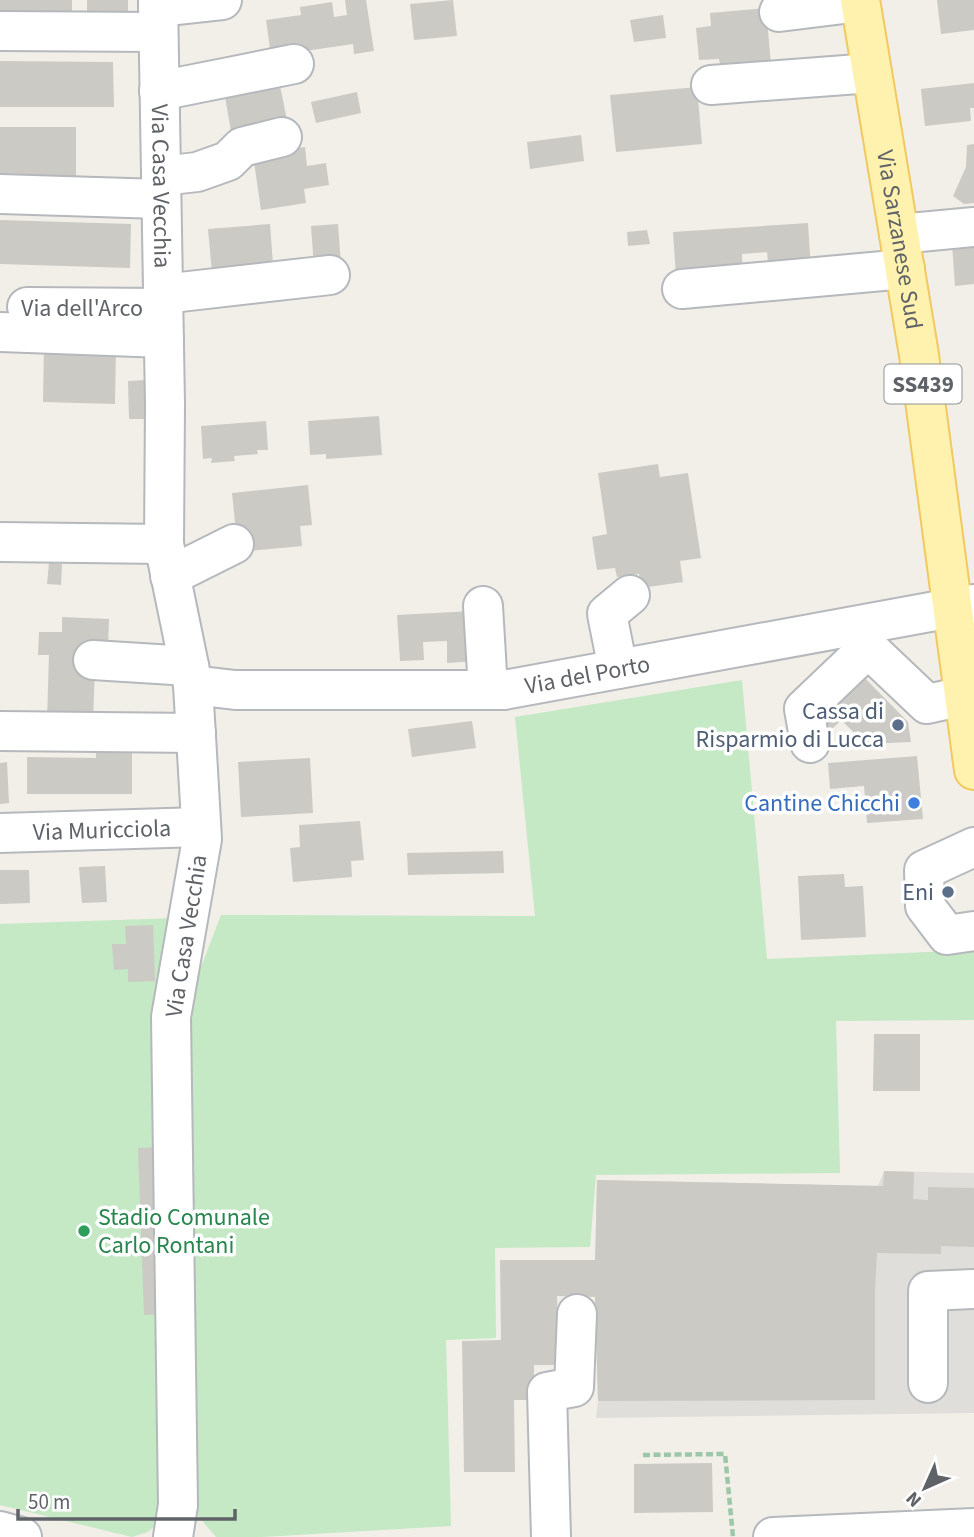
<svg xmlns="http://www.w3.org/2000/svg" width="974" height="1537" font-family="'Source Sans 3',sans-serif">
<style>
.industrial{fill:#e0deda}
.green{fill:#c5e8c5}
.building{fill:#cccac5}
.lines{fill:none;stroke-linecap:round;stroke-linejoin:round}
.minor-casing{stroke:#b5b8bc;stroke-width:42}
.major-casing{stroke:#f2c960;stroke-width:42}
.path{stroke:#9cc7a9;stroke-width:4.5;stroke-dasharray:7 3.5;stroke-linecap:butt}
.minor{stroke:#fff;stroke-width:38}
.major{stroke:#fff2af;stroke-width:38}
.service-dot{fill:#5c6f8a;stroke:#fff;stroke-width:2.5}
.shop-dot{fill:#3f7fe0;stroke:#fff;stroke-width:2.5}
.leisure-dot{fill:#2e9e5b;stroke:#fff;stroke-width:2.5}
.labels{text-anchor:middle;stroke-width:7;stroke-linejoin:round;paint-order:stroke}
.shield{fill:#fff;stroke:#8f9295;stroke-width:2}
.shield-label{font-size:23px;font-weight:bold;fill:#5f6368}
.street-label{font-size:24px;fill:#5f6368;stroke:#fff}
.service-label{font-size:24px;fill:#4e5e75;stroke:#fff;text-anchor:end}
.shop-label{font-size:24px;fill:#366cbe;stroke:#fff;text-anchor:end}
.leisure-label{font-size:24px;fill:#27864d;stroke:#fff;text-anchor:start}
</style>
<rect width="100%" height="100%" fill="#f1efe8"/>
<!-- industrial -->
<polygon class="industrial" points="884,1171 974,1173 974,1413 596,1418 598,1401 595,1297 597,1180 878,1186"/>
<!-- green -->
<g class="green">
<polygon points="742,680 767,959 974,950 974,1020 836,1021 840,1173 596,1175 590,1247 495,1248 496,1338 446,1340 451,1526 262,1537 216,1537 192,1509 181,1019 221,915 535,916 515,717"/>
<polygon points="177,918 159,1522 148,1532 132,1537 0,1505 0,924"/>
</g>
<!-- building -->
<g class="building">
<rect x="0" y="0" width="72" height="14"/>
<polygon points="87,0 128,0 128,14 87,13"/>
<polygon points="345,0 366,0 374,51 354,54 353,44 271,56 266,20 301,15 300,7 332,2 334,17 347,15"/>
<polygon points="453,0 457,36 414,40 410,4"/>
<polygon points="937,0 974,0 974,30 941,34"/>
<polygon points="766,8 771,64 721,68 719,59 699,60 696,28 711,26 710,13"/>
<polygon points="663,15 666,38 634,42 630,20"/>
<polygon points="0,61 113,62 114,107 0,107"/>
<polygon points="278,76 287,120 231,131 223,86"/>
<polygon points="974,83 974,108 970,108 971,121 925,126 921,89"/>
<polygon points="697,87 702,144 616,152 610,95"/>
<polygon points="357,92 361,113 316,123 311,102"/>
<rect x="0" y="127" width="76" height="50"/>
<polygon points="581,135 584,161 530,169 527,142"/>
<polygon points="974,144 974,203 964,204 953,196 966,167 967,145"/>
<polygon points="305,147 307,166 326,163 329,185 304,189 306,203 261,210 253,155"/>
<polygon points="0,220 131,224 130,268 0,264"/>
<polygon points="808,223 811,270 769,273 767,252 742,254 743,281 676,276 673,232"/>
<polygon points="270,224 274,278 213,283 208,229"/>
<polygon points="338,224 341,265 314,267 311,226"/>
<polygon points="647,230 650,244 628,246 627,232"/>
<polygon points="974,242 974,284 955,286 952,244"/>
<polygon points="44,342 116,344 115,404 43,402"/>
<polygon points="146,380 147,419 129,419 128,381"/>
<polygon points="379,416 382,455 326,459 326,454 310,455 308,421"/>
<polygon points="266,421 268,450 257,450 258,454 234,456 235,461 211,463 212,458 203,459 201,426"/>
<polygon points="658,464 660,477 688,473 701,558 680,561 683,582 641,588 639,574 617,577 615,568 597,570 592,537 607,534 598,473"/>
<polygon points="308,485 312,525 300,526 302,546 238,552 232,493"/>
<polygon points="49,563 62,564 61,585 47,584"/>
<polygon points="473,611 476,661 447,663 447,641 423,642 424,660 400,661 397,615"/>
<polygon points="62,617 109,619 108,650 95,668 93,720 47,719 49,655 38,655 39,632 62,632"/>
<polygon points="856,669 908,722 911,742 866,744 841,720 831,730 812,711"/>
<polygon points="472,721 476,748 412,757 408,729"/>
<polygon points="96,743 132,743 132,794 27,794 27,757 96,758"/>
<polygon points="917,756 923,819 867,823 864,786 830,789 828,763"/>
<polygon points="310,758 313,813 241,817 238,762"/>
<polygon points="7,762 9,803 0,804 0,763"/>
<polygon points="360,821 364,860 351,861 352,877 293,882 290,848 300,847 299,825"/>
<polygon points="503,851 504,873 408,875 407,853"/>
<polygon points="105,866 107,902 82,903 79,867"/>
<polygon points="0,870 29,870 30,903 0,904"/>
<polygon points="844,874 845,887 863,886 866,937 801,940 798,876"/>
<polygon points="153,925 155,981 128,982 128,969 114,970 112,944 126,944 125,926"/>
<polygon points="874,1034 920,1034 920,1091 873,1091"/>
<polygon points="164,1147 170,1314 144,1315 138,1148"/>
<polygon points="884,1171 914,1172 913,1199 928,1200 928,1187 974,1188 974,1247 941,1246 941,1254 877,1253 875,1291 875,1400 598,1401 595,1297 557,1296 559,1365 534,1365 534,1400 514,1400 515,1472 464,1472 462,1341 501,1340 500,1260 595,1260 597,1180 883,1186"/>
<polygon points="712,1463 713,1512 634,1513 634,1464"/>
</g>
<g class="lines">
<defs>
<g id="minor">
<path id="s1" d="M158,0L165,404L164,544L193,685L202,839L171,1017L178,1505L173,1537"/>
<polyline points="158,7 222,0"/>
<polyline points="779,12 860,2"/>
<polyline points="0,31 158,32"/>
<polyline points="711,85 872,73"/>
<polyline points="159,91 294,64"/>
<polyline points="161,176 197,172 228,161 242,147 282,137"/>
<polyline points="0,194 161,199"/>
<polyline points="899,234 974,227"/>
<polyline points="682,289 905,269"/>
<polyline points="163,294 330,275"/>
<polyline points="27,307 163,308"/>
<polyline points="0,332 164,338"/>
<polyline points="0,542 164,544"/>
<polyline points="170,576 234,544"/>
<polyline points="483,606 488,690"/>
<polyline points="93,660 189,666"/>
<polyline points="618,669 607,614 630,595"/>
<path id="s2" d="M193,685L235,690H504L974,604"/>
<polyline points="0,731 196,733"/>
<polyline points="810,743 804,709 868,648 927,704 964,696"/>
<path id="s3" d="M0,833L201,827"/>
<polyline points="974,847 924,870 925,906 947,935 974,931"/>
<polyline points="928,1383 928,1291 974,1289"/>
<polyline points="0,1531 22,1537"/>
<polyline points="551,1537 547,1392 574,1387 577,1314"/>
<polyline points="773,1537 974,1528"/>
</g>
<g id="major">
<path id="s4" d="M860,0L919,355L974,770"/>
</g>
</defs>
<!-- minor casing -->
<use href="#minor" class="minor-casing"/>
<!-- major casing -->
<use href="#major" class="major-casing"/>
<!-- path -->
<polyline class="path" points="643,1455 725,1454 733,1537"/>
<!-- minor -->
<use href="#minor" class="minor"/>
<!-- major -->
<use href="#major" class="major"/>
</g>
<!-- markers -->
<g class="service-dot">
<circle cx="898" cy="725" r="7"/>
<circle cx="948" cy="892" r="7"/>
</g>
<circle class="shop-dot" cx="914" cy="803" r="7"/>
<circle class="leisure-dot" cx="84" cy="1231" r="7"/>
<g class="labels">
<!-- shield labels -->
<rect class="shield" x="884.5" y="364.5" width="77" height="39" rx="5"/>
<g class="shield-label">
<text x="923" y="392">SS439</text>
</g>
<!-- street labels -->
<g class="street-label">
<text dy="8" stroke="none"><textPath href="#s1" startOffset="186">Via Casa Vecchia</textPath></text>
<text dy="8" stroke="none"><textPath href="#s4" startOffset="243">Via Sarzanese Sud</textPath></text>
<text x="82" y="316">Via dell'Arco</text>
<text dy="8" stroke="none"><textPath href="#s2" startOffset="396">Via del Porto</textPath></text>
<text dy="8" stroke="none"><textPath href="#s3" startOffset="102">Via Muricciola</textPath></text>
<text transform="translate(186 936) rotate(-81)" y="8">Via Casa Vecchia</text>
</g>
<!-- service labels -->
<g class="service-label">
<text x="884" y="719">Cassa di<tspan x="884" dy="28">Risparmio di Lucca</tspan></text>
<text x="934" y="900">Eni</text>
</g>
<!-- shop labels -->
<g class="shop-label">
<text x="900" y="811">Cantine Chicchi</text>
</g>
<!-- leisure labels -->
<g class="leisure-label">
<text x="98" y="1225">Stadio Comunale<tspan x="98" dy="28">Carlo Rontani</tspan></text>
</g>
</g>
<!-- north arrow -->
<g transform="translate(925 1488) rotate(225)" stroke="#ffffff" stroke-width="5" paint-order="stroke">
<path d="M0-5L12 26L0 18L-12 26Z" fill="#5f6368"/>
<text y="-10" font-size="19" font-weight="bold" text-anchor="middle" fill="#5f6368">N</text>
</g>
<!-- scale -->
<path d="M18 1509v10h217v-10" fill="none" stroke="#5f6368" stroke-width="3.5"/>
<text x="28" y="1509" font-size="21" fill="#5f6368" stroke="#ffffff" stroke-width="5" paint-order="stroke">50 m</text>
</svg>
